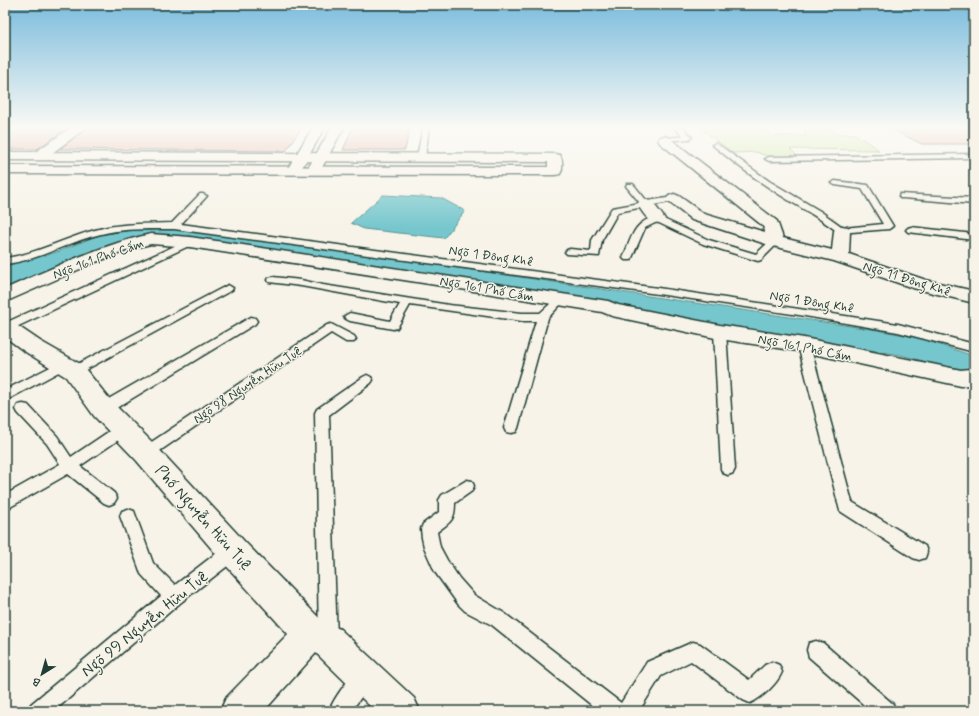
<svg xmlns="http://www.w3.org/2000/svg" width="979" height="716" font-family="Mynerve,sans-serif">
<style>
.green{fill:#cbeba3;stroke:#75946c}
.water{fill:#76c7cd;stroke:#539090}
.building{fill:#e4ac9d;stroke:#1f3d34}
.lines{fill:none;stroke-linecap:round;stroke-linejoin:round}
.lane-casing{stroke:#1f3d34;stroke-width:3}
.street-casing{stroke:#1f3d34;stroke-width:3}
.secondary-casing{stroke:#1f3d34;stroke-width:3}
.lane{fill:#f7f3e8;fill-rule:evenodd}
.street{fill:#f7f3e8;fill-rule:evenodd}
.secondary{fill:#f7f3e8;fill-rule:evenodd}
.labels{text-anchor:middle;stroke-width:3;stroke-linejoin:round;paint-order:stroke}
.street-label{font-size:13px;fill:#1f3d34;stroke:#f7f3e8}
.near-street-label{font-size:16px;fill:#1f3d34;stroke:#f7f3e8}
</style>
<rect width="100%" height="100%" fill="#f7f3e8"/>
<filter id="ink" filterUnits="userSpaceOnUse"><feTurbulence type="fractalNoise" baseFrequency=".025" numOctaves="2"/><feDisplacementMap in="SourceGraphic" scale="8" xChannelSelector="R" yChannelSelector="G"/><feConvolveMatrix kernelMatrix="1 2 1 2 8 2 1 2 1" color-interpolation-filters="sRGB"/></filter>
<g filter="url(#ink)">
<!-- green -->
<polygon class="green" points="699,127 764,127 773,136 806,136 804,127 827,127 837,134 855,134 879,150 790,149 798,157 770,157 756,152 733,153"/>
<!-- water -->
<g class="water">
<polygon points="383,195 441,198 465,211 444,238 364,229 351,223"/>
<polygon points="145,228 216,232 877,330 915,337 974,356 974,375 901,355 537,297 141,241 5,290 5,266 57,252 99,235"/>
</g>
<!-- building -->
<g class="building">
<polygon points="5,127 69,127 37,149 5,149"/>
<polygon points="88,127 302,127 286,151 60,149"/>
<polygon points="353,127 410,127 405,150 343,150"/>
<polygon points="887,127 974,127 974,144 922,144"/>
</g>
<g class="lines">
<defs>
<g id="lane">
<polygon points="423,127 429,127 425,157 421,159 417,157"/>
<polygon points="674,127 682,127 692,137 689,139 662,141 662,139 683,136"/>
<path d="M716,143L769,181L820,211L844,228L883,224L862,189L835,185L831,183L835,181L868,185L893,226L889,229L839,233C818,216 793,204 771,189C751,176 732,161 714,146L712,145Z"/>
<polygon points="974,154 974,158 769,161 765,159 769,157"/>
<polygon points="627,184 633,184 647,201 674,197 678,199 674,201 618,212 602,240 599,256 567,254 565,252 567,250 570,249 591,251 592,240 612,208 640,203 626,186"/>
<path d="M200,194H203L207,196L181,224L658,288L799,309L898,324L974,344V352L898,332L799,315L658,294L174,229C150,229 125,228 101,234C67,242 41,260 5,264V258C37,254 65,238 95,230C120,223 146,224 172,223Z"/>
<polygon points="900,194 974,198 974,204 903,198 900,198 899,196"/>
<path d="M657,216L709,240L756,254L772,239L775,238L780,241L761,260L758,261L703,244L657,222L645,228L631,260H625L623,258C632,237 633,222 657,216Z"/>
<polygon points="911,227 974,234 974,240 908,232 906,230 908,228"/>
<polygon points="190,239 195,242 193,244 10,330 5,330 5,323"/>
<polygon points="273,277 301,280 323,285 449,305 522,313 540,313 550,304 546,298 551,295 555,296 561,304 548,318 518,428 516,432 511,433 506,432 504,428 536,321 522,321 410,305 397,328 393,329 350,321 346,319 344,317 346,315 350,313 390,321 400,304 301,286 269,282 268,280 269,278"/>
<polygon points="228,285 233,288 232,290 78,374 74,375 70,374 68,371 70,368"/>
<polygon points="251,317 255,318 257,321 255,324 108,413 103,414 98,413 96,409 98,405"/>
<polygon points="331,324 354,336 356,339 354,342 346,342 331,333 151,457 146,459 141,457 139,453 141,449 327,325"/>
<polygon points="720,328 724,329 726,332 735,469 733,473 728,475 723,473 721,469 714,332 716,329"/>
<polygon points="804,341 808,342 810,345 852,502 925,546 927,552 925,558 919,560 913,558 840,511 798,345 800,342"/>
<polygon points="64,360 68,361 70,364 68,367 5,401 5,390"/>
<polygon points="367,375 371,377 373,380 371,383 329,415 337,639 335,646 328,648 321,646 319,639 315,413 317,409 363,377"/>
<polygon points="23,404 28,405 57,436 71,457 117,426 122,425 127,426 129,430 127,434 80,466 114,493 117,498 114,503 109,505 104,503 68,474 5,510 5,495 60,464 47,444 18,413 16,409 18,405"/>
<path d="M467,480L472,481L474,486L472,491L455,503C455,521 450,522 437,532L440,547L447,560L459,578L474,595L504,613L621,703L647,662L693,642L700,644L749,680L765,665L772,662L779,665L782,672C777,684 762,698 750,703L743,700L691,661L661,676L639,711H599L492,625L465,611L458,604L435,572L424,547L422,538L421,529L423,524L439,512V500L442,495Z"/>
<polygon points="128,509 134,511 153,563 175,585 227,545 233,543 239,545 241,551 239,557 180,603 54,711 28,711 31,704 161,596 141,574 139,568 120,516 122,511"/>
<polygon points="816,641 823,643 893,704 896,711 871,711 809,657 807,650 809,643"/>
<path d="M364,667L371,670L374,677L371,684L351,711H329C334,698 352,672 364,667Z"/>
</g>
<g id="street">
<polygon points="72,127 87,127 44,159 34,159 32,156 34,153"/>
<polygon points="313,127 325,127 299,173 294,174 289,173 287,170"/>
<polygon points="332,127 344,127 319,173 314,174 309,173 307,170"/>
<polygon points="664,136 668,137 777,221 783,238 832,250 834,231 836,227 842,226 848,227 850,231 849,254 926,280 974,291 974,303 913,288 834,261 769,245 692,220 669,202 666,199 669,196 674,194 679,196 704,214 765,232 763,226 660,143 658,140 660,137"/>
<path d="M645,199C654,202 660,212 665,219L663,222C650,226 644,214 637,204L640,201Z"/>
<path d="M151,234L190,237L608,301L618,305L720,325L804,338L961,370L969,369L974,370V387L968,385L961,386L804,352L720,339L612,316L602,312L436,285L190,247L151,244L134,248L96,262L5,302V289C53,268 100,245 151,234Z"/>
<polygon points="5,320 12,322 40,341 82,365 112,402 155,445 244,541 323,622 340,629 414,698 420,711 375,711 316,653 264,711 220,711 226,698 288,634 222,561 137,461 94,416 66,377 24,351 5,337"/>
</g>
<path id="secondary" d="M5,152L555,154L560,155C563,160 563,169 560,174L555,175L5,174V166L548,167V162L5,160Z"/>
</defs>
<!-- lane casing -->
<use href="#lane" class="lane-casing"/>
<!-- street casing -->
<use href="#street" class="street-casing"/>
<!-- secondary casing -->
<use href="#secondary" class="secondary-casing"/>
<!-- lane -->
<use href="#lane" class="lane"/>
<!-- street -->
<use href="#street" class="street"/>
<!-- secondary -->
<use href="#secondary" class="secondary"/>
</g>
</g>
<!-- sky -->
<linearGradient id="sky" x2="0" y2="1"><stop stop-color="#7abcdd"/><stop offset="0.56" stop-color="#fbfaf5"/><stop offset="1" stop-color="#fbfaf5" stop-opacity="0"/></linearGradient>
<rect width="979" height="228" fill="url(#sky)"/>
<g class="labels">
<!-- street labels -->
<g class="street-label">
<text transform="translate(491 255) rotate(8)" y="5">Ngõ 1 Đông Khê</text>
<text transform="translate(98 258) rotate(-20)" y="5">Ngõ 161 Phố Cấm</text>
<text transform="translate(907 278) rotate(17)" y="5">Ngõ 11 Đông Khê</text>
<text transform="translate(487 288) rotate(10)" y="5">Ngõ 161 Phố Cấm</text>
<text transform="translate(812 301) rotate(9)" y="5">Ngõ 1 Đông Khê</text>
<text transform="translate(805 347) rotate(11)" y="5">Ngõ 161 Phố Cấm</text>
<text transform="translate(247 384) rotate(-34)" y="5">Ngõ 98 Nguyễn Hữu Tuệ</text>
</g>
<!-- near-street labels -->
<g class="near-street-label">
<text transform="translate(204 517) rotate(48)" y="6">Phố Nguyễn Hữu Tuệ</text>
<text transform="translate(144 623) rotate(-39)" y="6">Ngõ 99 Nguyễn Hữu Tuệ</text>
</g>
</g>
<!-- margin -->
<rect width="979" height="716" fill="none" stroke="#f7f3e8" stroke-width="20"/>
<rect x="10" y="10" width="959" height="696" fill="none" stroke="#1f3d34" stroke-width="1.5" filter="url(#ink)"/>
<!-- north arrow -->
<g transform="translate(42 674) rotate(217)" stroke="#f7f3e8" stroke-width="3" paint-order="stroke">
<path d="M0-3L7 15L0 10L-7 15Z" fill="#1f3d34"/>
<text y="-6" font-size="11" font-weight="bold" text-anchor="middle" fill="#1f3d34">B</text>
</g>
</svg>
